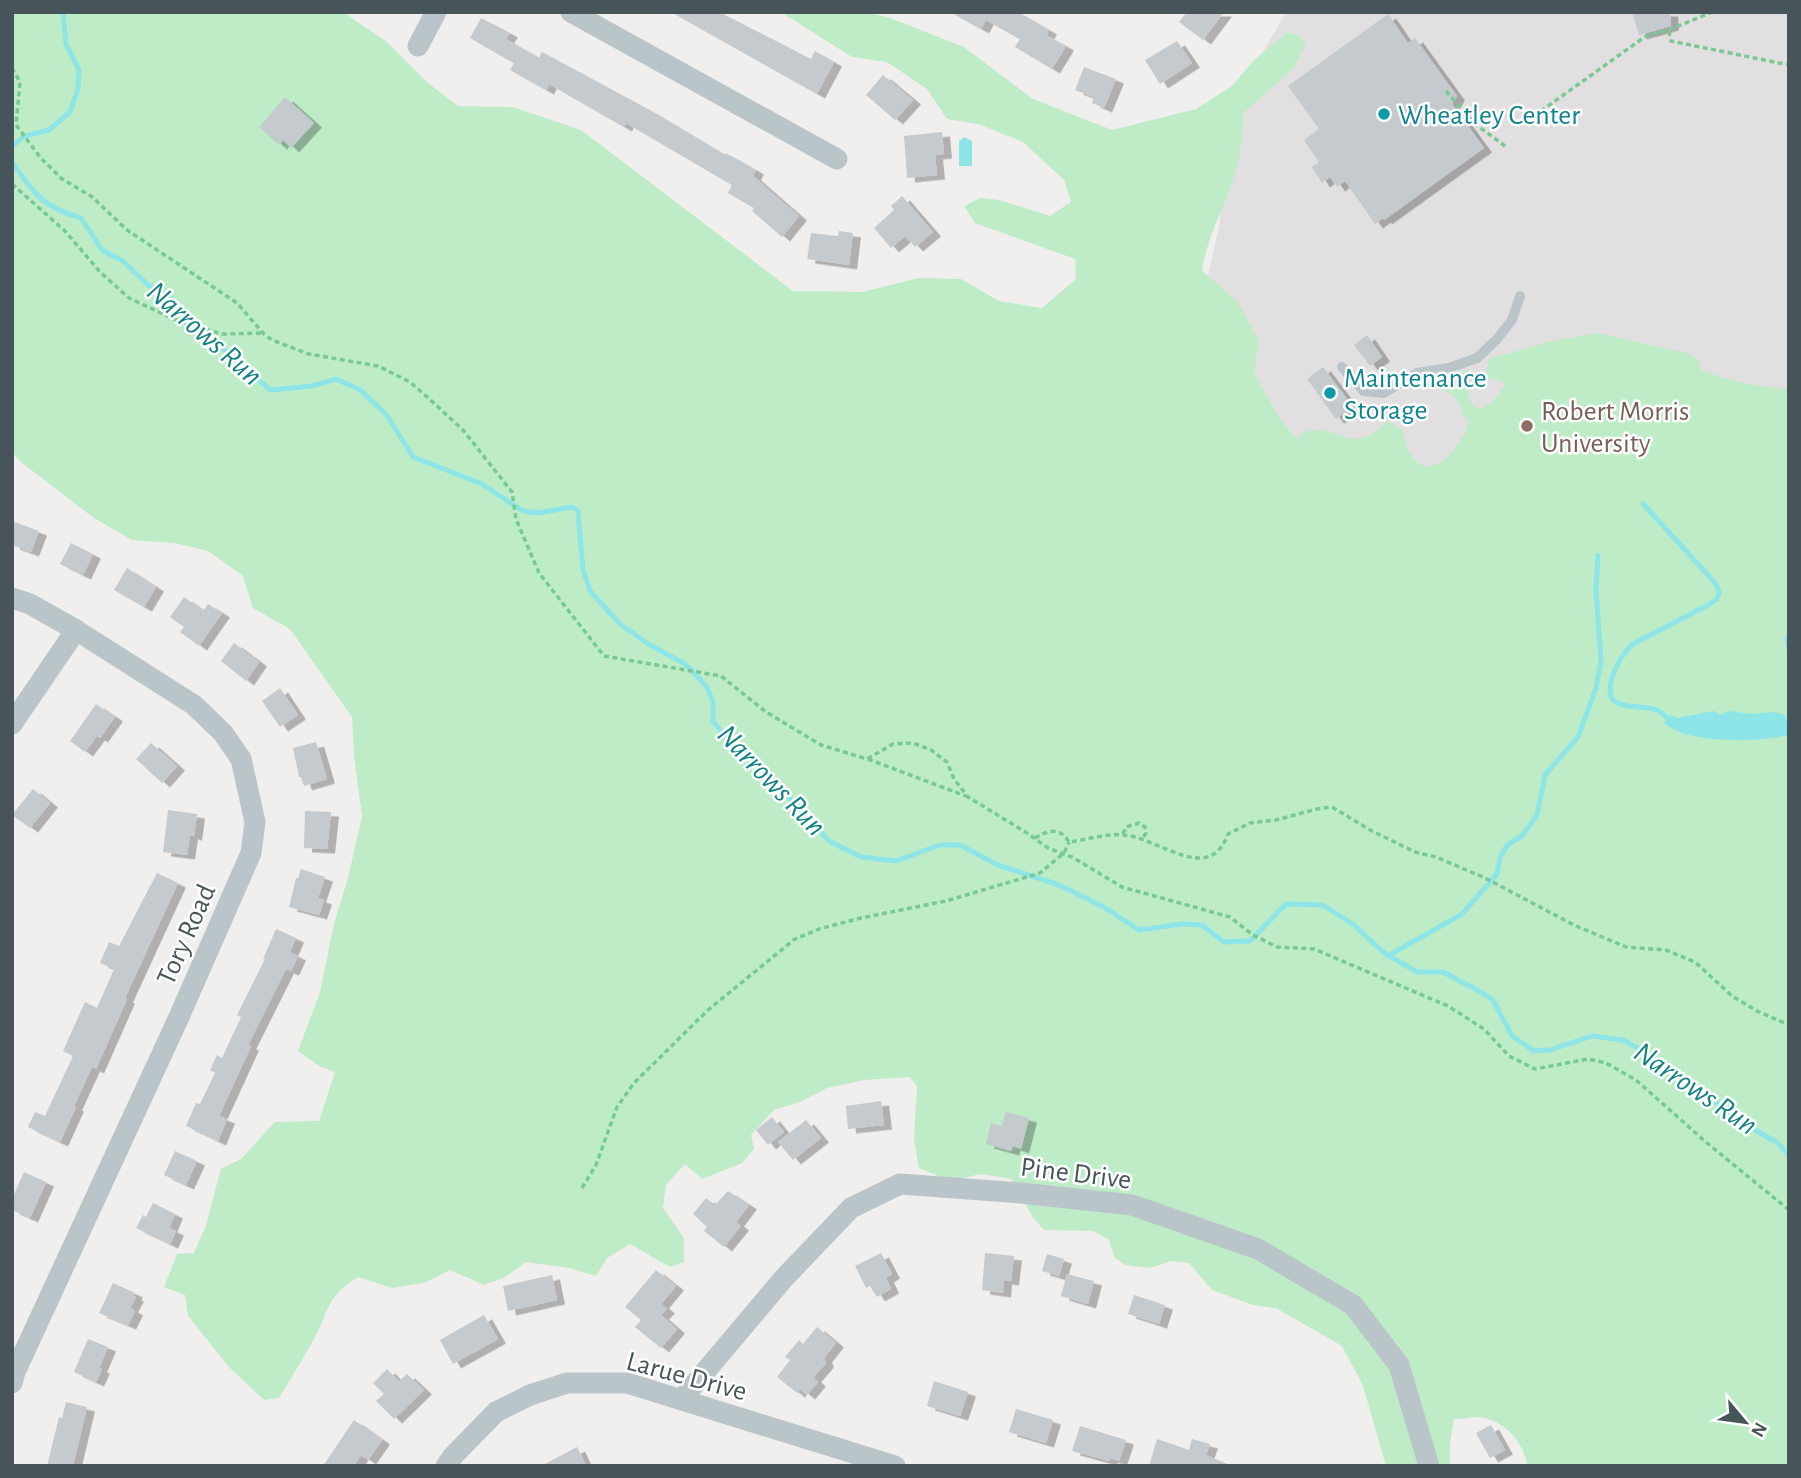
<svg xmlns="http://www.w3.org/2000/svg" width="1801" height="1478" font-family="'Alegreya Sans',sans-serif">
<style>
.education{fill:#e2dfe0}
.green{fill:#beecc7}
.water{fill:#8de5e7}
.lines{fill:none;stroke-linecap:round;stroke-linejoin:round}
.stream{stroke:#8de5e7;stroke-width:5}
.building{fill:#c5cace;filter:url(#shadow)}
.path{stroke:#78c992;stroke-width:3.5;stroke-dasharray:5 3.5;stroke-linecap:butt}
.lane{stroke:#bac5ca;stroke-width:10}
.street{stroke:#bac5ca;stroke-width:21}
.culture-dot{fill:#0f9aa8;stroke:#fff;stroke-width:2.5}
.education-dot{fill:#8d6e63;stroke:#fff;stroke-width:2.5}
.labels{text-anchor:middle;stroke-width:5;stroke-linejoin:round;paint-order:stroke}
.culture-label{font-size:28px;fill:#0d838f;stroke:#fff;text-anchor:start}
.education-label{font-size:28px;fill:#785e54;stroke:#fff;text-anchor:start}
.street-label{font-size:28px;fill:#47555a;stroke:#fff}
.water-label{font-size:30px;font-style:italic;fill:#138285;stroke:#fff}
</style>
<defs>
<filter id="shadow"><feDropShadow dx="8" dy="4.5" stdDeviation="0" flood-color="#0004"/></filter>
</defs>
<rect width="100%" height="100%" fill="#f1eeee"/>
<!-- education -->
<polygon class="education" points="1286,12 1789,12 1789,665 1334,525 1196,328 1219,227 1233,104"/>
<!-- green -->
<path class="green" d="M12,12H343L387,42L428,83L458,106L513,107L581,130L793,291L862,292L919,278L961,279L999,301L1042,308L1076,279L1075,259L975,223L964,206L980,198L999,200L1050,216L1071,202L1064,180L1023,142L978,124L947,119L927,89L887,62L852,57L781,12H865L887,17L964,47L1033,99L1112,130L1196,109L1232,86L1254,60L1288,32L1300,36L1306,44L1294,68L1243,113C1244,136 1239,166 1230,188C1220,216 1206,241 1202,271L1237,301L1259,341L1254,372L1279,418L1300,442L1301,433C1337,420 1350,460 1388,421L1403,431C1407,449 1409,458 1425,467C1430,466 1437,465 1442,462C1452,455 1469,431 1469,419L1463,416C1459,387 1432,385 1408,389C1422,372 1449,376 1468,370C1470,380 1466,393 1471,403C1481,419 1502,392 1505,384L1500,380L1489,379C1485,370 1487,366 1491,358L1553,341L1597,333L1690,354L1699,361L1701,370C1730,381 1758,387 1789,389V1466H1527C1525,1445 1508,1425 1488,1419C1479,1415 1464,1419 1454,1419L1450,1444V1466H1386L1363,1386L1342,1346L1276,1308L1253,1305L1212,1290L1189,1263L1171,1261L1150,1268L1126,1265L1115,1258L1109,1240L1093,1231L1044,1230L1034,1219L1011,1179L981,1174L950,1181L919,1168L914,1139L917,1086L909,1077L864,1080L827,1088L800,1102L774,1110L751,1135L754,1149L742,1163L702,1179L685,1164L666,1185L663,1208L684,1238V1262L670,1267L630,1244L607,1258L596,1276L569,1268L526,1262L505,1277L484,1285L450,1270L424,1283L392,1288L358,1277C327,1295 329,1311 314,1339C303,1359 291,1378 279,1398L264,1400L229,1367L188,1316L185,1295L164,1287L177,1254L194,1253L206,1225L221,1169L241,1159L275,1122L319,1121L335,1072L319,1066L298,1051L320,992L334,924L348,878L362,816L354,756L352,717L290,629L253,608L243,576L208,551L174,543L132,540L94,518L22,463L12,452Z"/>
<!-- water -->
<g class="water">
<polygon points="964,137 972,141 972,166 959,166 959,141"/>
<path d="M1714,711L1721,715L1729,711L1752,714L1773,712L1783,714L1789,721V735C1757,742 1689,745 1664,723L1670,715L1677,718Z"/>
</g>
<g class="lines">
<!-- stream -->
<g class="stream">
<polyline points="12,146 25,136 49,130 70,112 78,89 79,70 66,44 63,12"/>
<path d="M12,162C36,196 41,206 81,218L102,250L123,261L148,285L172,299L201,328L207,331L235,362L271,390L312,386L336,379L360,390L386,414L413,457L482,484L523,511L538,513L572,507L578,511L583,570L590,591L621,625L650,645L685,664L694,673L706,686L713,701V721L729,741L757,763L829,841L861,857L896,861L940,845H960L998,865L1059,885L1102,906L1139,930L1182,924L1202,925L1224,942L1250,941L1286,904L1323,905L1354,925L1383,952L1417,972H1443L1479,991L1493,1000L1512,1036L1534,1051L1550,1050L1592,1036L1623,1040L1652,1056L1748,1126L1778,1143L1789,1156"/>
<path d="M1643,504L1709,576L1717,586L1719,593L1717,599L1708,605L1633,644C1621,655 1603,685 1613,700C1630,713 1651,700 1666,717"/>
<polyline points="1789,636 1787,638 1789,650"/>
<polyline points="1388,956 1462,914 1497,874 1500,858 1507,845 1522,836 1537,815 1545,775 1578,737 1596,688 1601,661 1596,590 1598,555"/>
</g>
</g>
<!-- building -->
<g class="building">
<polygon points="671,12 719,12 811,59 815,51 834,62 817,94"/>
<polygon points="950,12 1018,12 1049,30 1046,35 1066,46 1052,69 1015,47 1020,39 986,20 981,29"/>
<polygon points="1187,12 1224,12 1203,40 1179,22"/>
<polygon points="1632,12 1670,12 1671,26 1639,35"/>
<polygon points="1388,14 1408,43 1415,38 1457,96 1452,104 1484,148 1384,220 1383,218 1375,224 1345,181 1337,187 1330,177 1322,183 1312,167 1319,162 1304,140 1319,129 1288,86"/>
<polygon points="481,18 510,33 506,39 539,58 542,52 653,112 725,155 726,153 756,170 753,176 799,216 782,237 752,211 754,208 728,193 732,185 626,123 624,127 549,84 546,90 510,70 514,63 470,38"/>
<polygon points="1177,41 1192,63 1160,84 1145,60"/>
<polygon points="1084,67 1116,79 1104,108 1092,103 1094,97 1075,90"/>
<polygon points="883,75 913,100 895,120 866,95"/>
<polygon points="285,97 314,123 291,148 283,140 279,145 259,127"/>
<polygon points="942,132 944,154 935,155 937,175 907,178 904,136"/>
<polygon points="902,196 933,232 915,247 905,236 891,248 874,228 894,210 891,206"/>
<polygon points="839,231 853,233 849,265 807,259 811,233 838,236"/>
<polygon points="1367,335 1382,357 1370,366 1354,345"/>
<polygon points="1323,367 1353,407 1336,419 1307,379"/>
<polygon points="12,521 39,531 31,552 12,545"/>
<polygon points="71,543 93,554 83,575 60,564"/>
<polygon points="127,568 156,587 144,607 114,590"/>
<polygon points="184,597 203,611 208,604 222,613 199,646 180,632 184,627 170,617"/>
<polygon points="234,643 259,662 246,681 221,661"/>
<polygon points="280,688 298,715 280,727 262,701"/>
<polygon points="96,704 115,717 100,738 97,736 85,752 70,741"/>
<polygon points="316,742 327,779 304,786 301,777 299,777 293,748"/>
<polygon points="151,743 177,766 162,783 136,759"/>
<polygon points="33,789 50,803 30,828 12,815"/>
<polygon points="168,810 197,814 194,836 190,835 187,855 163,852"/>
<polygon points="305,811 331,812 327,849 304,848"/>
<polygon points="301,869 325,877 318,898 324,900 319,915 289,907 296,878 298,878"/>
<polygon points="157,873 178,883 125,998 127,999 96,1069 92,1067 74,1106 76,1107 60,1142 28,1127 35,1112 45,1116 73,1056 63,1051 85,1002 97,1008 114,969 100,963 109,942 119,946"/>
<polygon points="276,929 296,938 290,952 298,956 291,971 286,969 248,1045 251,1046 219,1116 227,1119 218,1141 186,1126 196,1103 200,1104 215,1073 210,1070 217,1055 222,1058 241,1017 237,1015 265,959 263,959"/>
<polygon points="881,1101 884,1125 848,1129 846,1106"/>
<polygon points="1006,1112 1029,1118 1021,1149 1013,1146 1011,1151 986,1144 991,1123 1002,1126"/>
<polygon points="772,1117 784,1132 768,1145 756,1130"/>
<polygon points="806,1120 821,1138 793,1160 778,1142"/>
<polygon points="175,1151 197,1161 186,1185 164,1175"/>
<polygon points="24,1172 46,1182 30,1218 12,1210 12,1199"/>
<polygon points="728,1191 749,1205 736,1222 741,1226 724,1247 704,1231 707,1227 693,1214 706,1198 715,1205"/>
<polygon points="153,1203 175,1214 169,1228 176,1231 170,1244 136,1228 143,1215 146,1217"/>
<polygon points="881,1253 892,1274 886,1278 891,1289 877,1297 870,1286 866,1288 855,1266"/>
<polygon points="985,1253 1014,1256 1011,1281 1004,1280 1003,1293 982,1290"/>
<polygon points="1047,1254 1064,1259 1059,1276 1042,1271"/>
<polygon points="656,1270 676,1286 661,1304 667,1309 661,1315 677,1329 661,1348 635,1327 641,1320 625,1307"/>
<polygon points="1067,1274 1094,1281 1088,1304 1061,1296"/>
<polygon points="552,1275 557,1300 508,1311 503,1286"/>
<polygon points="113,1283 135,1293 133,1296 136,1297 130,1308 135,1311 128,1325 99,1313"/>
<polygon points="1134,1295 1165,1305 1159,1324 1128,1314"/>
<polygon points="484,1315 498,1339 453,1364 440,1340"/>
<polygon points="817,1327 836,1343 824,1358 826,1363 813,1378 818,1382 807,1395 800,1389 797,1393 777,1377 790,1360 785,1357 799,1340 803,1344"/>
<polygon points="88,1339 108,1347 99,1368 102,1369 96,1382 74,1372"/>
<polygon points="387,1369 399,1381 407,1374 424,1390 394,1419 376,1401 384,1394 373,1383"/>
<polygon points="934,1381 968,1392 960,1416 927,1406"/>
<polygon points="66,1402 87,1407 73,1466 47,1466 59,1417 62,1418"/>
<polygon points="1016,1409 1053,1420 1046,1443 1009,1432"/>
<polygon points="354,1420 382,1440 368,1460 361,1455 354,1466 323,1466"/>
<polygon points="1491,1425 1505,1450 1490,1458 1476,1433"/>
<polygon points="1080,1426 1126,1440 1119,1461 1110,1458 1109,1461 1072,1451"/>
<polygon points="1157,1439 1189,1450 1192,1439 1210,1444 1206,1455 1232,1466 1149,1466"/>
<polygon points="577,1447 586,1466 541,1466"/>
</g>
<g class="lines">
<!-- path -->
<g class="path">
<polyline points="1669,31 1671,41 1789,65"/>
<polyline points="12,68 20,82 16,125 40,157 62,179 91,196 127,230 237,303 263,333 272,340 309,354 378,366 410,382 425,395 463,430 512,492 516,519 539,573 604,656 721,676 766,712 821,745 867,759 893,744 913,743 931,750 947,762 954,779 968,797 1027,833 1048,848 1072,857 1122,887 1230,917 1253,935 1277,947 1314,949 1448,1006 1484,1029 1509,1056 1535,1069 1588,1059 1606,1063 1636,1080 1707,1143 1789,1210"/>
<polyline points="1446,91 1475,124 1505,146"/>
<polyline points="1527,121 1646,36 1671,29 1712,12"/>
<polyline points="12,184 65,231 100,272 129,298 176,320 201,328 222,334 263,333"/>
<polyline points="868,759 966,796"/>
<polyline points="1123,834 1126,827 1139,823 1145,827 1146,833 1142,839"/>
<path d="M1035,838C1048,830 1060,827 1069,842C1086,840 1107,833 1124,835C1160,838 1209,886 1228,834L1250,823L1276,820L1317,809L1332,807L1372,831L1415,852L1436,857L1485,878L1574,925L1626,947L1666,950L1695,962L1732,996L1757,1011L1789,1025"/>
<polyline points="582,1188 596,1165 617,1107 634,1083 708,1010 795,939 819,929 861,918 946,901 1040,873 1064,853 1069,842"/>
</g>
<!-- lane -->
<polyline class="lane" points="1342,367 1364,391 1384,393 1417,373 1449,368 1477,358 1497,339 1512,320 1520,296"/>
<!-- street -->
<g class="street">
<polyline points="571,12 837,159"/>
<polyline points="418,46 436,12"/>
<polyline points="12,598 30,604 76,630 194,705 223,733 241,759 255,822 251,853 179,1017 15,1372 12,1383"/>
<polyline points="12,724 76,630"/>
<polyline points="682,1399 784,1278 851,1208 900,1184 1021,1193 1132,1205 1258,1249 1353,1305 1399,1365 1429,1466"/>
<polyline points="446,1466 453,1456 496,1412 530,1395 567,1383 627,1383 895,1466"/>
</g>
</g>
<!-- markers -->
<g class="culture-dot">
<circle cx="1384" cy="114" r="7"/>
<circle cx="1330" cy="393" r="7"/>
</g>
<circle class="education-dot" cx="1527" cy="426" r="7"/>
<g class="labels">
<!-- culture labels -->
<g class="culture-label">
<text x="1398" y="124">Wheatley Center</text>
<text x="1344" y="387">Maintenance<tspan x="1344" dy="32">Storage</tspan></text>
</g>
<!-- education labels -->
<g class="education-label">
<text x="1541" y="420">Robert Morris<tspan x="1541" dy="32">University</tspan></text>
</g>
<!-- street labels -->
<g class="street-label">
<text transform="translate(185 934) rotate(-66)" y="10">Tory Road</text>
<text transform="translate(1076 1172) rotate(7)" y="10">Pine Drive</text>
<text transform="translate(687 1375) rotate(15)" y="10">Larue Drive</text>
</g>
<!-- water labels -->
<g class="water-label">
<text transform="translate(205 333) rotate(41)" y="10">Narrows Run</text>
<text transform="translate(772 780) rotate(46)" y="10">Narrows Run</text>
<text transform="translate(1696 1088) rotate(34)" y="10">Narrows Run</text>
</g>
</g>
<!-- border -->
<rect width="1801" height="1478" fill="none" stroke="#47555a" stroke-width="28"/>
<!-- north arrow -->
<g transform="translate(1745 1422) rotate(119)" stroke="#ffffff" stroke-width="5" paint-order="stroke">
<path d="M0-5L12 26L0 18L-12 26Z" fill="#47555a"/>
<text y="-10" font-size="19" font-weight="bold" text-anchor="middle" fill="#47555a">N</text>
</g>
</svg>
